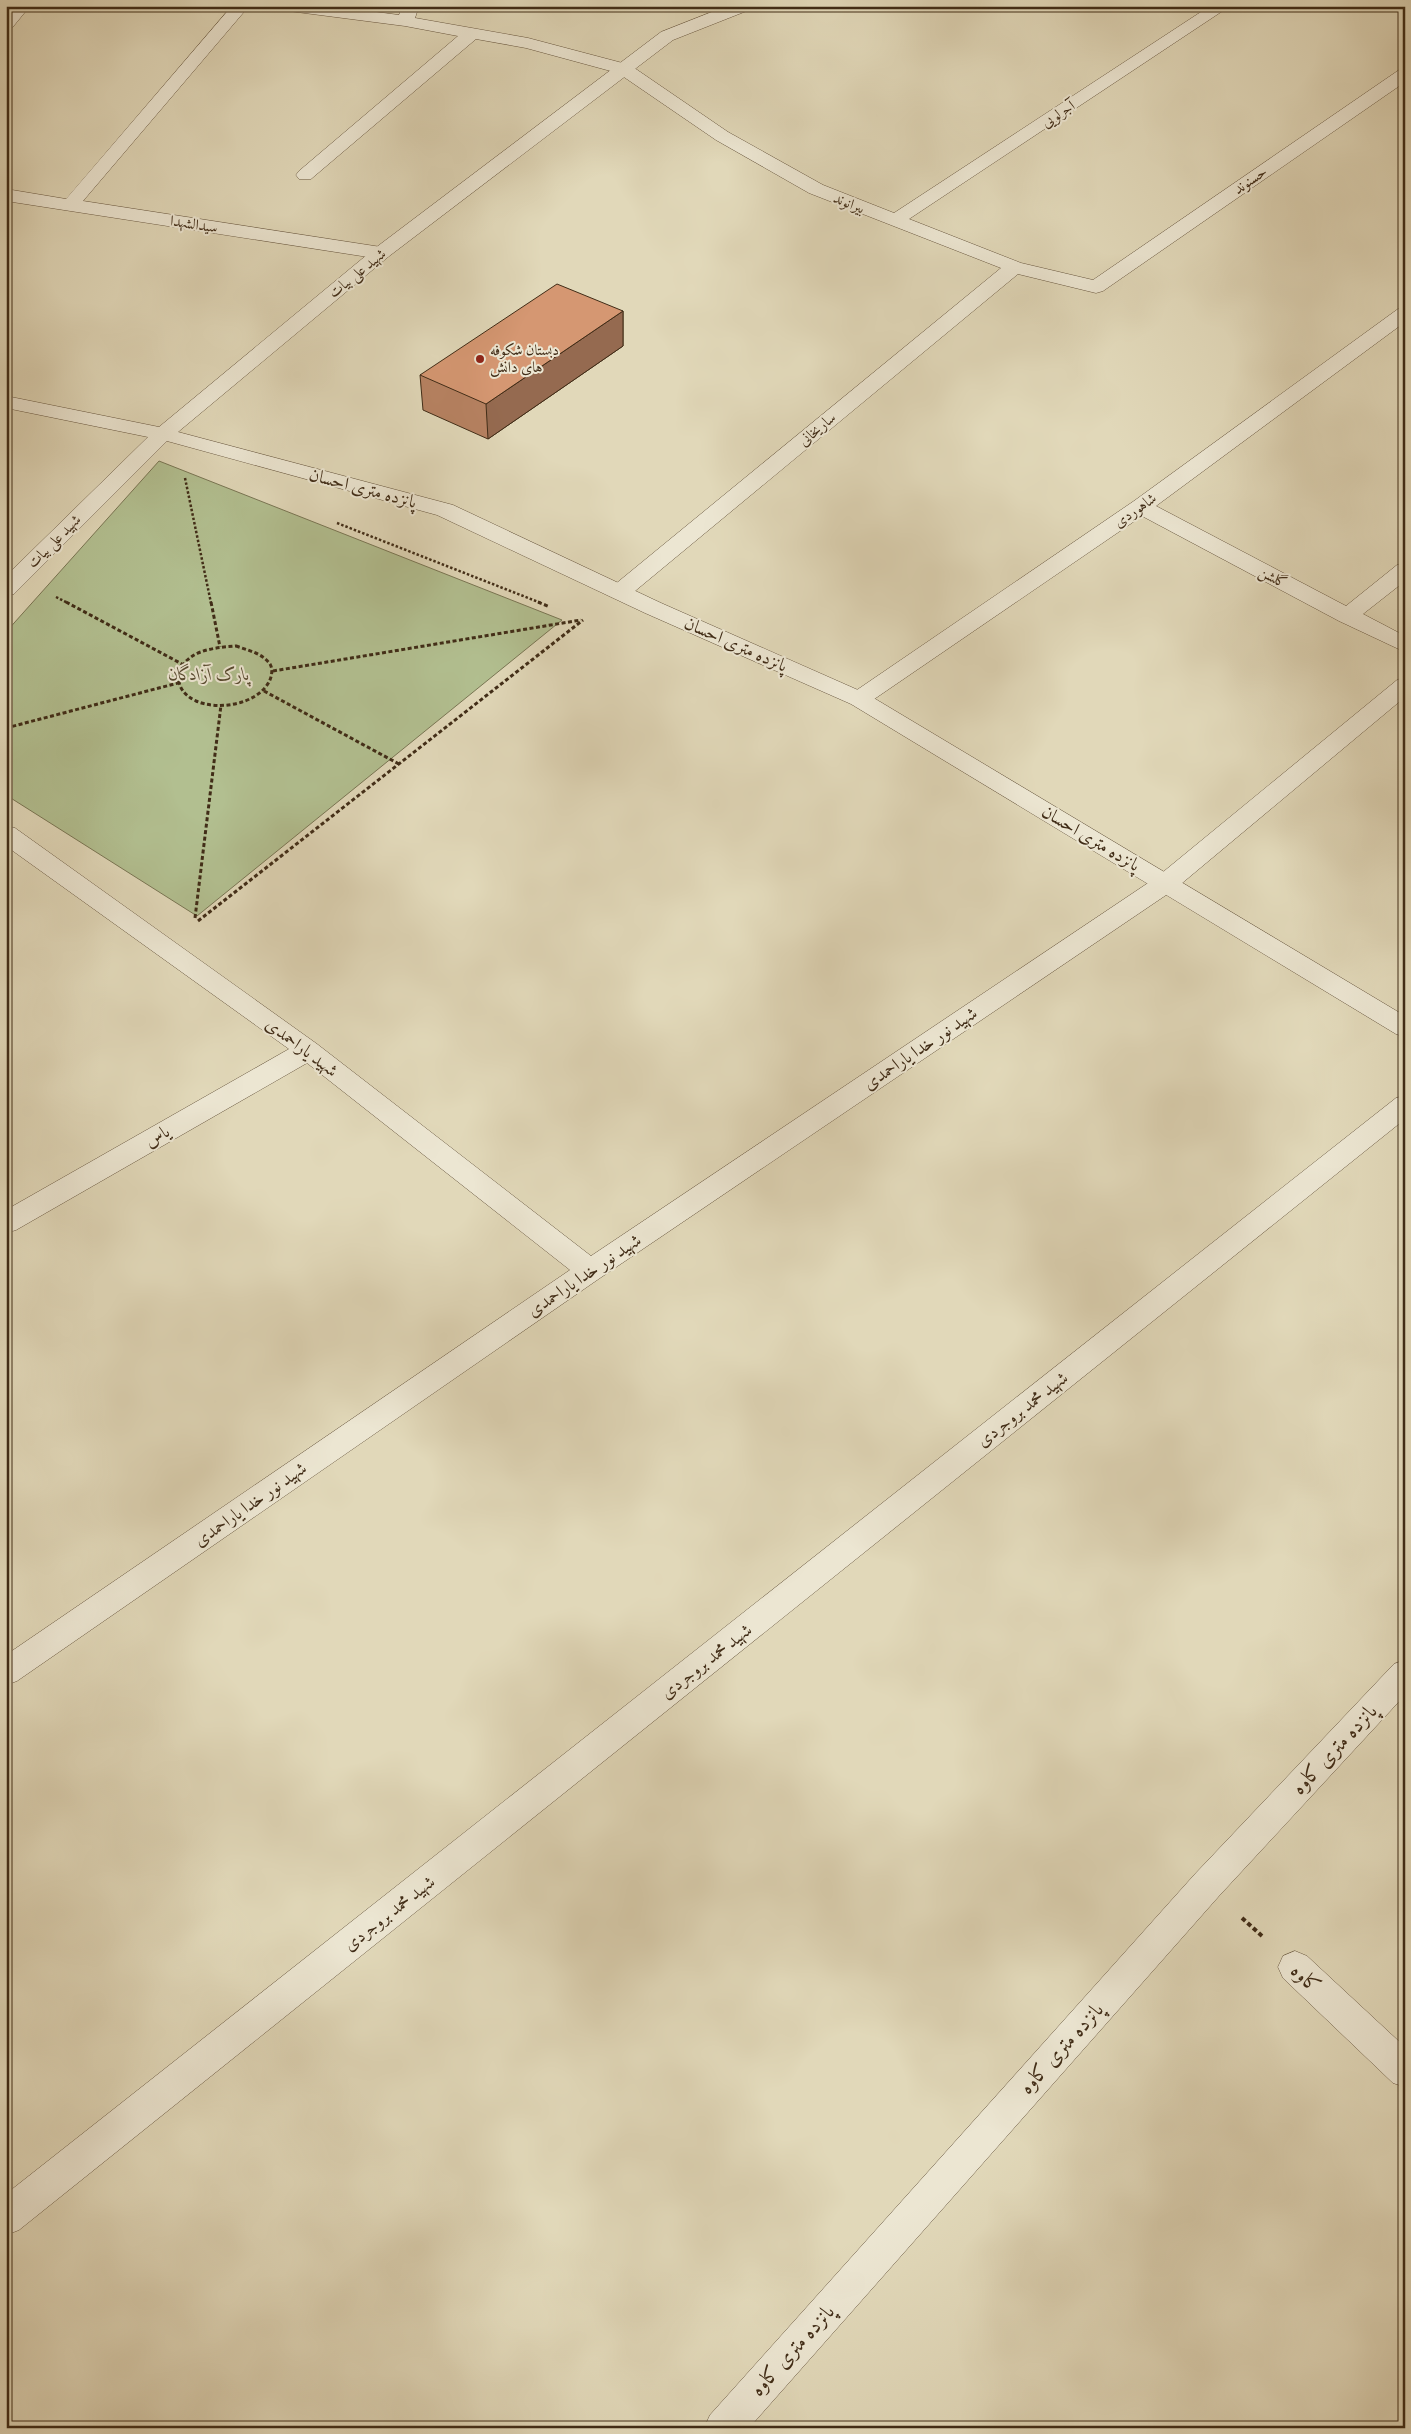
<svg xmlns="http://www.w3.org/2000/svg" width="1411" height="2434" font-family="'Sorts Mill Goudy',Amiri,serif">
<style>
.green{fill:#b2bf90;stroke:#797654}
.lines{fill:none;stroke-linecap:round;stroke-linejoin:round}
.minor-casing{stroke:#685740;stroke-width:1}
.tertiary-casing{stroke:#685740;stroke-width:1}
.path-far2{stroke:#402c17;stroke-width:2.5;stroke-dasharray:2.5 2;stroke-linecap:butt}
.path-far1{stroke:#402c17;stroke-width:3;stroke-dasharray:4 2.5;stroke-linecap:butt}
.path{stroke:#402c17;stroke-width:4;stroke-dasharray:4.5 3;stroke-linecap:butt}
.minor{fill:#ece6d2;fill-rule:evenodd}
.tertiary{fill:#ece6d2;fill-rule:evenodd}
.wall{fill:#b78262;stroke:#402c17}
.shaded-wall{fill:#956a50;stroke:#402c17}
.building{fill:#d59772;stroke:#402c17}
.poi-dot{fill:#8f2418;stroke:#ece6d2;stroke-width:2}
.labels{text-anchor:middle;stroke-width:4;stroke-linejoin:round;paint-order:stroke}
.far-street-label{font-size:15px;fill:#402c17;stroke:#ece6d2}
.far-poi-label{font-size:15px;fill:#402c17;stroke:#ece6d2;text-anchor:start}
.street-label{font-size:18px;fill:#402c17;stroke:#ece6d2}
.park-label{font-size:18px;font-style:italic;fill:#57492f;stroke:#ece6d2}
.near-street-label{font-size:21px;fill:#402c17;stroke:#ece6d2}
</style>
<rect width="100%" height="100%" fill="#e1d8b9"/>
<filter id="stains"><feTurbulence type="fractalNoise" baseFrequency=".004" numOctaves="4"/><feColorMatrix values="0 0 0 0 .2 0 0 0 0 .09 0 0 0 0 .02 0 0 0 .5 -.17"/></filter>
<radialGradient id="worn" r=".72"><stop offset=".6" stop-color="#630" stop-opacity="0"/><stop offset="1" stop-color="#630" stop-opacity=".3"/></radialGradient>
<!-- green -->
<polygon class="green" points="159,461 562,620 197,916 6,795 6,632"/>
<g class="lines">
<defs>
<g id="minor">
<polygon points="13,6 30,6 12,28 6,29 6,13"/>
<polygon points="232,6 249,6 83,201 381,247 388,249 391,253 388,257 381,259 6,201 6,189 66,199"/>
<polygon points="281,6 330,6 399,15 402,6 419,6 415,18 528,38 630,65 728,132 823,185 894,213 1210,6 1230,6 909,219 1021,263 1093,280 1399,70 1405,69 1405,82 1103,291 1096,293 1018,274 629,596 621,598 613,596 610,591 613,586 1001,268 809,193 716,140 618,73 526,48 476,39 311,179 299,179 296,175 299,171 458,36 405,26 289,11 283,10"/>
<polygon points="1405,307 1405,322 1156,506 1346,606 1397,565 1405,564 1405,581 1363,614 1405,636 1405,652 1339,621 1142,516 867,704 859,706 851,704 848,699 851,694 1134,501 1398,309"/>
<polygon points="1405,678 1405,697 1175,889 600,1278 17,1681 6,1685 6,1655 570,1270 307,1063 16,1230 6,1233 6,1210 289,1049 6,846 6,826 15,828 317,1044 591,1256 1157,877 1397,680"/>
<polygon points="1405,1096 1405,1119 19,2230 6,2235 6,2194 1396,1098"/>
<polygon points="1295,1951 1307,1956 1405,2047 1405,2087 1393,2083 1283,1978 1278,1967 1283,1956"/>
</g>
<g id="tertiary">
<polygon points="727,6 751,6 749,10 673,40 388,257 178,432 453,505 661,603 867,694 1405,1016 1405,1037 1396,1034 851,704 645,613 437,515 167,441 14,594 6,596 6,576 148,437 6,408 6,396 159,427 374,249 661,32"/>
<polygon points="1405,1660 1405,1695 1219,1896 749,2428 704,2428 710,2415 1195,1874 1394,1664"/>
</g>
</defs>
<!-- minor casing -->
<use href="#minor" class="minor-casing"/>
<!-- tertiary casing -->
<use href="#tertiary" class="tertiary-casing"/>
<!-- path-far2 -->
<g class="path-far2">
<polyline points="185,478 211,603"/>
<polyline points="337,523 541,603"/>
<polyline points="56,597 68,603"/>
</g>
<!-- path-far1 -->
<g class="path-far1">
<polyline points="66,602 182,664"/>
<polyline points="211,602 220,647"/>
<polyline points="538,602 550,607"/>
<path d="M236,646C247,650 262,653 270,664C273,669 272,676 269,682C257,704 219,711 196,701C171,689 174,664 198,653C210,648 223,647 236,646Z"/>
<polyline points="273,671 581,620"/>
<polyline points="264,691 399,764"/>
<polyline points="6,728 178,683"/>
<polyline points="195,918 221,705"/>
<polyline points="198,921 583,620"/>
</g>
<!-- path -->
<polyline class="path" points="1242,1918 1262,1936"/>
<!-- minor -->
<use href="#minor" class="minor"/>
<!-- tertiary -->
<use href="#tertiary" class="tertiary"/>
</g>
<!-- wall -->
<polygon class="wall" points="623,311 623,346 488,439 423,410 420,375"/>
<!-- shaded-wall -->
<polygon class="shaded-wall" points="623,311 623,346 488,439 486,404"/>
<!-- building -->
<polygon class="building" points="557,284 623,311 486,404 420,375"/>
<!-- markers -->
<circle class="poi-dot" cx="480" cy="359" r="5"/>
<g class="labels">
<!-- far-street labels -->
<g class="far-street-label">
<text transform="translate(1058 114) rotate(-33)" y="5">آجرلویی</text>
<text transform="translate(1250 180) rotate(-35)" y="5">حسنوند</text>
<text transform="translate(849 203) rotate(22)" y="5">بیرانوند</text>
<text transform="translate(194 224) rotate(9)" y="5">سیدالشهدا</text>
<text transform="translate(357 273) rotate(-39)" y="5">شهید علی بیات</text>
<text transform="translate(817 429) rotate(-40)" y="5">ساریخانی</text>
<text transform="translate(1135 510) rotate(-35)" y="5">شاهوردی</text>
<text transform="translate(54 541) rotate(-45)" y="5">شهید علی بیات</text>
<text transform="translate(1273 577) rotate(27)" y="5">گلشن</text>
</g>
<!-- far-poi labels -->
<g class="far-poi-label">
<text x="490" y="355">دبستان شکوفه<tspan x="490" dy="17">های دانش</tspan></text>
</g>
<!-- street labels -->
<g class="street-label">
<text transform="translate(363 488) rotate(15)" y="6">پانزده متری احسان</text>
<text transform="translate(736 644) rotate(24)" y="6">پانزده متری احسان</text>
<text transform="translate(1091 838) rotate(31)" y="6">پانزده متری احسان</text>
<text transform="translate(302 1047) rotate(37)" y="6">شهید یاراحمدی</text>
<text transform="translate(920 1048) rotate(-34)" y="6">شهید نور خدا یاراحمدی</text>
<text transform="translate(157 1136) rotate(-30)" y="6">یاس</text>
<text transform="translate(584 1275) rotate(-34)" y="6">شهید نور خدا یاراحمدی</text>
<text transform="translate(1022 1409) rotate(-38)" y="6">شهید محمد بروجردی</text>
<text transform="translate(250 1504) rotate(-35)" y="6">شهید نور خدا یاراحمدی</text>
<text transform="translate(706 1661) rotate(-38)" y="6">شهید محمد بروجردی</text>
<text transform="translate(389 1913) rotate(-38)" y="6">شهید محمد بروجردی</text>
</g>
<!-- park labels -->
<g class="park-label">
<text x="209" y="680">پارک آزادگان</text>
</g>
<!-- near-street labels -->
<g class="near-street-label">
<text transform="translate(1334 1749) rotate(-47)" y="7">پانزده متری کاوه</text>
<text transform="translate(1306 1978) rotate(43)" y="7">کاوه</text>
<text transform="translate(1061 2048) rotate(-48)" y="7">پانزده متری کاوه</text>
<text transform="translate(792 2350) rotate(-48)" y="7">پانزده متری کاوه</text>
</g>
</g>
<!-- margin -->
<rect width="1411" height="2434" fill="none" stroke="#e1d8b9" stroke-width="25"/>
<rect x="8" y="8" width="1396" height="2419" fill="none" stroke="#402c17" stroke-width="2.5"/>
<rect x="12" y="12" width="1386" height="2409" fill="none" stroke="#402c17"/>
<rect width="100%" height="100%" filter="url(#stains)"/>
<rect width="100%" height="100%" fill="url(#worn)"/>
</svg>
